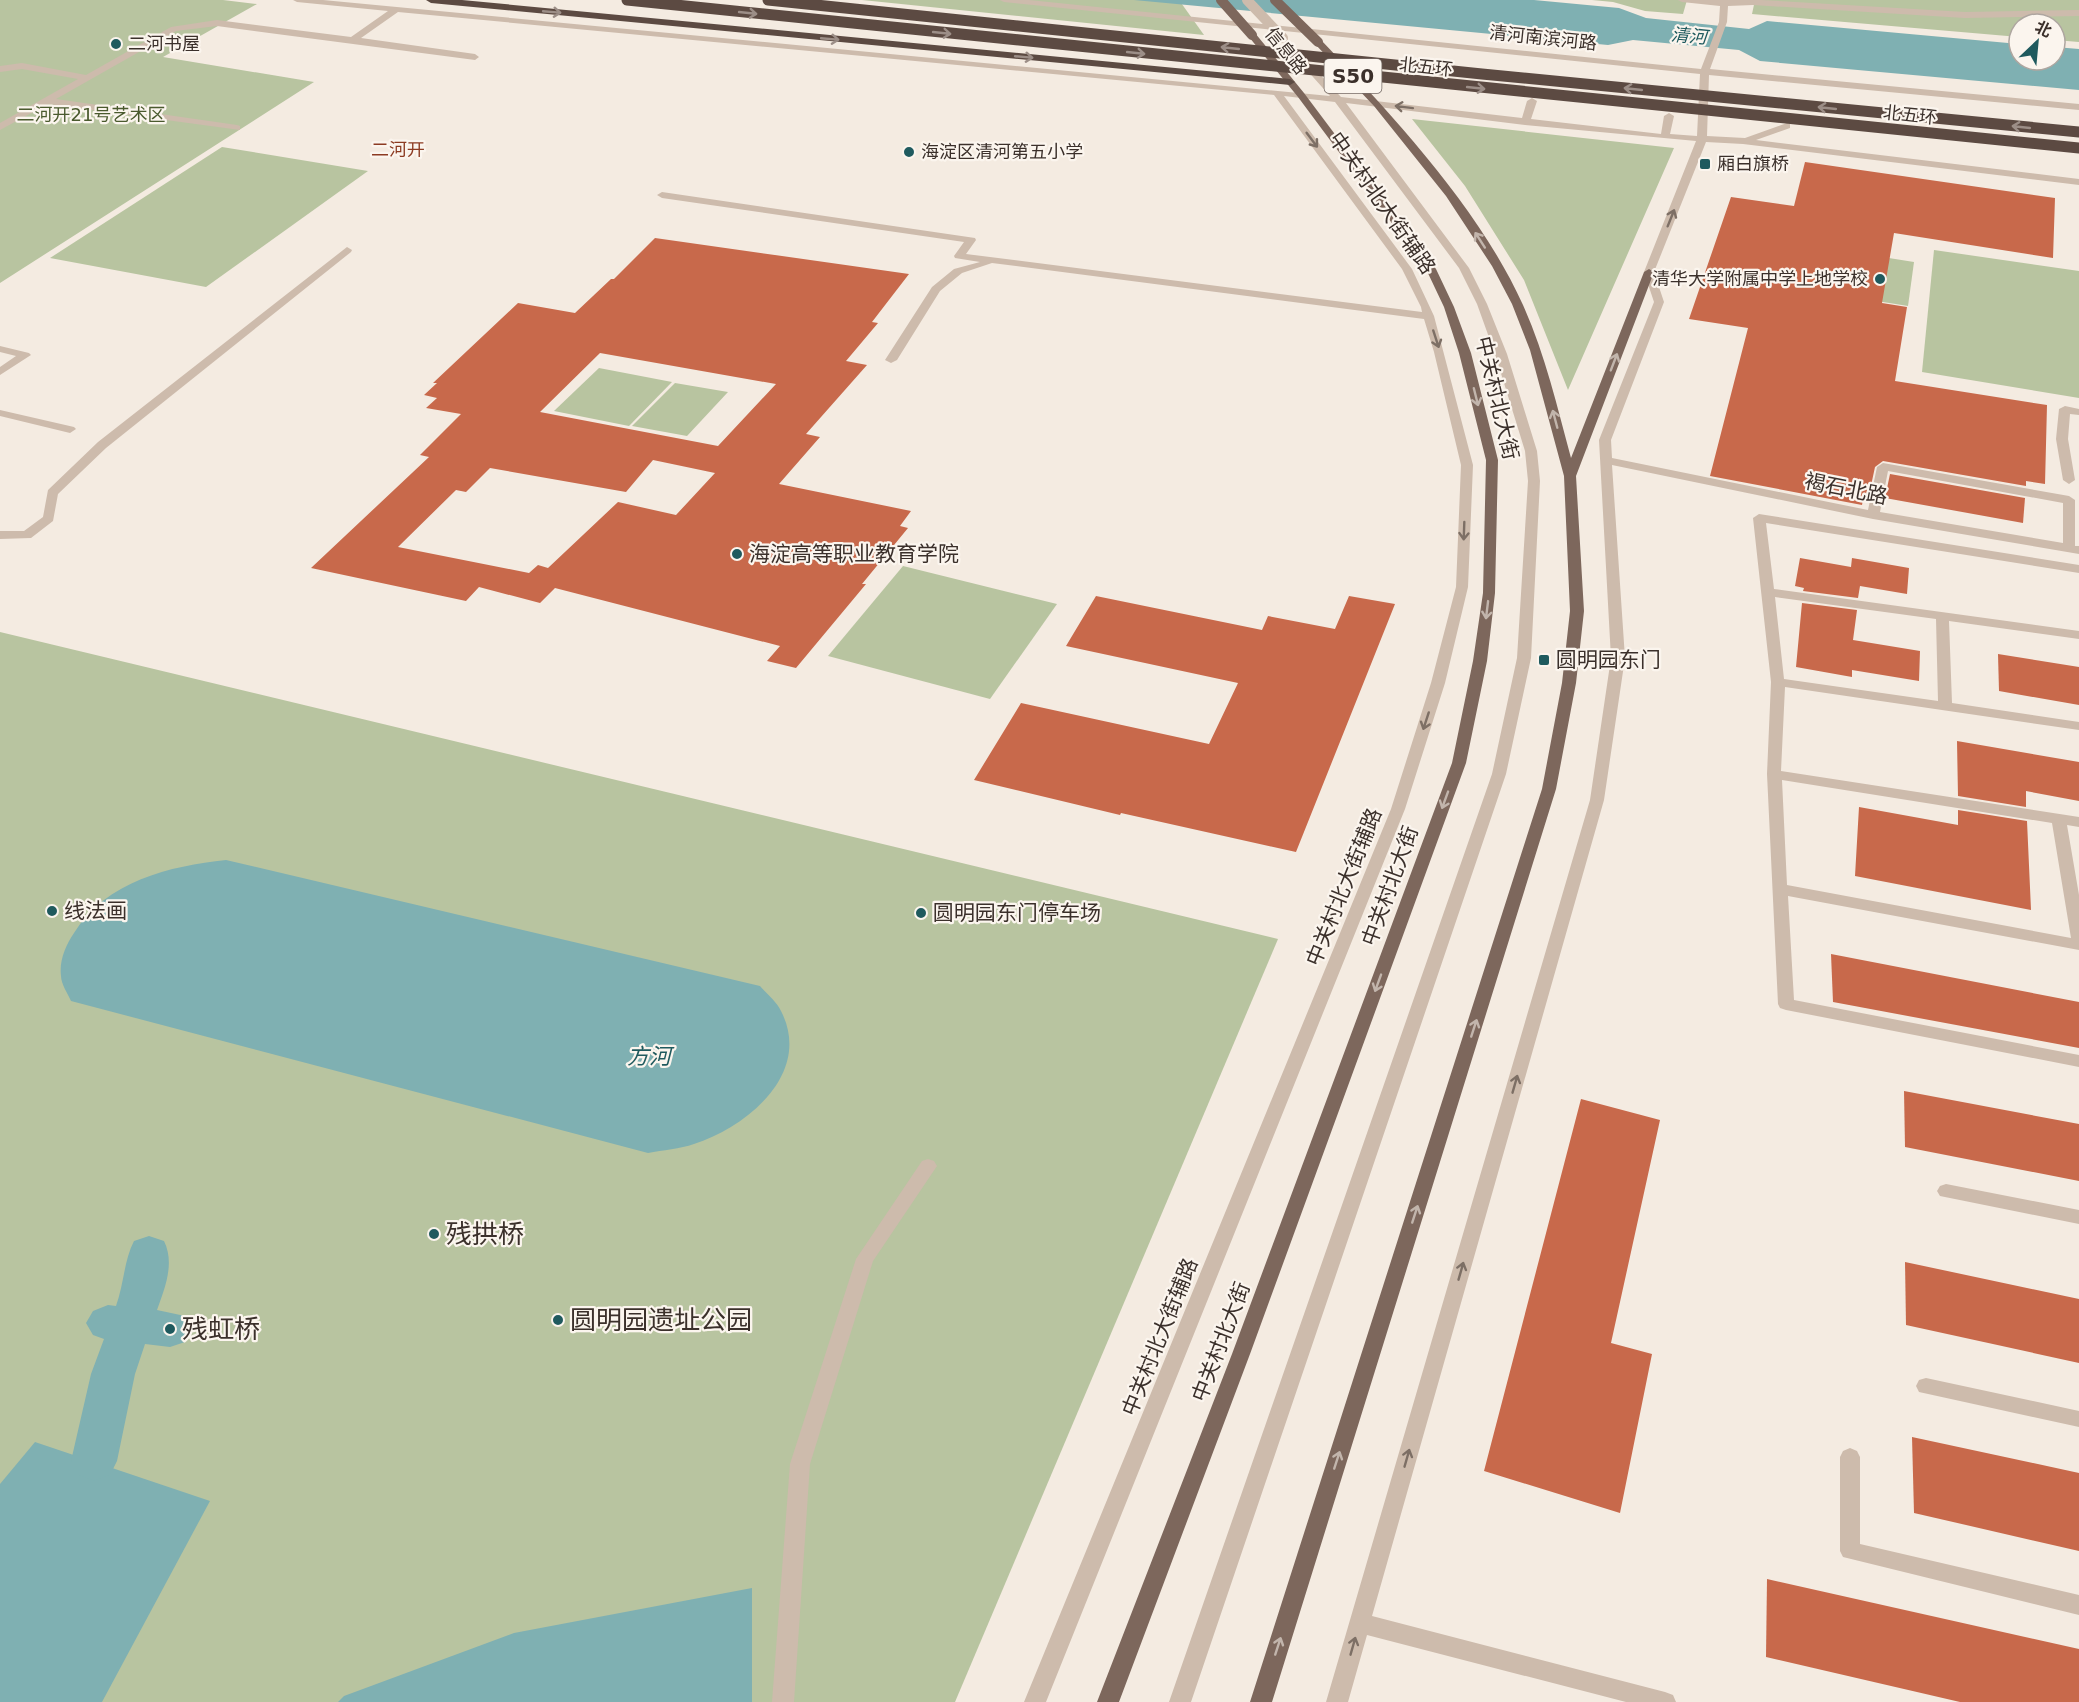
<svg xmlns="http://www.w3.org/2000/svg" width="2079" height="1702" font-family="'DejaVu Sans','Noto Sans SC',sans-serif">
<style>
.green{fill:#b8c4a0}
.water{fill:#7fb0b2}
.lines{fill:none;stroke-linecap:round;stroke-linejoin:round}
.canal{fill:#7fb0b2;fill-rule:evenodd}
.building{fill:#c8694b;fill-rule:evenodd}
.minor{fill:#cdbbac;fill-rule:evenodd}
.major{fill:#7d675c;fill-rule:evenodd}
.highway{fill:#5c4a42;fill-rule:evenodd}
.minor-bridge{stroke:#cdbbac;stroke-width:10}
.major-bridge{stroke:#7d675c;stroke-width:10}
.highway-bridge{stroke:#5c4a42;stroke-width:11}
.oneway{stroke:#9c8e87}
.oneway2{stroke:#7d6f65}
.oneway3{stroke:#c2b5ac}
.poi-dot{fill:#1f5a5e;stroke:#fbf5ee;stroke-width:2}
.labels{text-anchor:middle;stroke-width:4.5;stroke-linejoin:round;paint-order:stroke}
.far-water-label{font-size:18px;font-style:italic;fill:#1f5a5e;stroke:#fbf5ee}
.far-street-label{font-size:18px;fill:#3b302b;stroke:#fbf5ee}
.far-poi-label{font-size:18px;fill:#3b302b;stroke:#fbf5ee;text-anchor:start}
.far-park-label{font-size:18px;fill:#4a5a2e;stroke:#fbf5ee}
.far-neighbourhood-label{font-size:18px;fill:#8c3b22;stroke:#fbf5ee}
.shield{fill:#fbf5ee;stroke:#756b66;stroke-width:1.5}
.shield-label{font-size:20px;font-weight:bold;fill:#3b302b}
.street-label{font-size:21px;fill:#3b302b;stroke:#fbf5ee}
.poi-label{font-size:21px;fill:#3b302b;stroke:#fbf5ee;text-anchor:start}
.water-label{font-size:22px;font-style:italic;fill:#1f5a5e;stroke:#fbf5ee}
.near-poi-label{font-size:26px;fill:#3b302b;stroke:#fbf5ee;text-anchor:start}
</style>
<rect width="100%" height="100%" fill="#f4ebe1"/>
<!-- green -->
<g class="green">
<polygon points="0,0 223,0 257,4 163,57 314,82 0,283"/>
<polygon points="862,0 1179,0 1204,35"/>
<polygon points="1592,0 1687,0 1683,14 1645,11 1613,2"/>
<polygon points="1755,0 2079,0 2079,42 2055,40 2055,24 2019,24 2019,37 1752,14"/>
<polygon points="1412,119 1674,148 1568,390 1524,280 1465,186"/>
<polygon points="222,147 368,171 206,287 50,258"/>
<polygon points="1807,245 1914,262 1908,306 1796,288"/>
<polygon points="1934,250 2079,271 2079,398 1922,372"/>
<polygon points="599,368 672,382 629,426 554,411"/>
<polygon points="675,383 728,392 687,436 632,426"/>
<polygon points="903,566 1057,604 990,699 828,656"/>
<polygon points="0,632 1278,939 955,1702 0,1702"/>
</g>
<!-- water -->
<g class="water">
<polygon points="1134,0 1534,0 1619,8 1646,18 1749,29 1767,21 2019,44 2019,60 2055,60 2055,47 2079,49 2079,90 1760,61 1739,50 1633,40 1608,45"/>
<path d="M226,860L760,986C767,994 777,1002 781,1011C813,1073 747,1127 694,1144C680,1149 663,1150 648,1153L71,1001C68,994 61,984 61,976C59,960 66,945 74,933C106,881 170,866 226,860Z"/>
<polygon points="35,1442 210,1501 102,1702 0,1702 0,1484"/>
<polygon points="752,1588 752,1702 338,1702 344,1696 514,1633"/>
</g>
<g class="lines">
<!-- canal -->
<path class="canal" d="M149,1236L164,1241C175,1263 165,1288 157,1310L185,1316L192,1329L185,1342L170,1347L145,1344L135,1374L117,1461L110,1475L94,1481L78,1475L71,1461L91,1374L104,1339L93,1335L86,1323L93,1311L108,1305L116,1306C124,1284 124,1260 134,1241Z"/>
</g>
<!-- building -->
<g class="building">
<polygon points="1805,162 2055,198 2053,258 1894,233 1882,303 1907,307 1895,381 2047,405 2045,484 2026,481 2026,486 1883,461 1875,467 1869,495 1864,494 1862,505 1710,476 1748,328 1689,319 1731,197 1794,206"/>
<path d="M655,238L909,274L872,322L878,323L846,361L867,365L806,434L820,437L779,484L911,511L900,526L908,528L862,584H866L796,668L767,661L780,646L555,588L540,603L479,587L466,601L311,568L429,457L420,455L461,414L426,408L437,398L424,395L437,383H433L518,303L575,313L611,279H614ZM600,353L776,384L718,446L540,412ZM653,460L715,473L676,515L618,502L548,568L538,565L529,573L398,547L456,490L466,492L490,468L626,492Z"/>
<polygon points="1890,474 2025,498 2023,523 1885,498"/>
<polygon points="1800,558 1851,567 1852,558 1909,568 1907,594 1860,586 1858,598 1803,591 1804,588 1795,586"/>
<polygon points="1096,596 1262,630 1268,616 1335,629 1349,596 1395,604 1296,852 1121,813 1120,815 974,780 1021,703 1209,744 1238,683 1066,646"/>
<polygon points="1802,603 1857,610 1853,640 1920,651 1919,681 1852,670 1852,677 1796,667"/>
<polygon points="1998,654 2079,667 2079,705 1999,691"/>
<polygon points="1957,741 2079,762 2079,801 2026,791 2026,807 1958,796"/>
<polygon points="1859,807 1958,825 1958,810 2027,821 2031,910 1855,876"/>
<polygon points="1831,954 2079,1002 2079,1048 1833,1002"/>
<polygon points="1904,1091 2079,1124 2079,1181 1905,1147"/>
<polygon points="1581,1099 1660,1120 1611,1343 1652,1354 1620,1513 1484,1471"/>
<polygon points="1905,1262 2079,1299 2079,1363 1906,1325"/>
<polygon points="1912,1437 2079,1473 2079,1551 1914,1513"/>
<polygon points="1767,1579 2079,1649 2079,1702 1960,1702 1766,1657"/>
</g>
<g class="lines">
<!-- minor -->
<g class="minor">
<path d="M293,0H323L1330,96L1280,40L1279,38L1283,35L1341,97L1522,118L1527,101L1532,98L1537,101L1531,119L1661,134L1664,116L1669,113L1674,116L1670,134L1697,136L1700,74L1004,2L1000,0H1029L1701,69L1719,22L1720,6L1682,2L1678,0H1761L1965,12L2079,10V16L1965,18L1753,5L1728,6L1727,22L1710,69L2079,104V110L1709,75L1707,136L1745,138L1787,123L1790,124V128L1756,140L2079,179V185L1743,144L1706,142L1654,272L1664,302L1611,440L1612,458L1868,510L1877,467L1883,463L2069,496L2075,500V546H2079V554L1873,519L1612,465L1625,658L1604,800L1372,1616L1665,1692L1673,1695L1676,1702H1626L1367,1635L1348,1702H1326L1590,800L1611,658L1599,440L1654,302L1644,272L1696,141L1525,125L1346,103L1469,268L1487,304L1507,354L1537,451L1540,481L1531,658L1506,774L1191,1702H1169L1492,774L1517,658L1528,481L1525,451L1495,354L1477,304L1459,268L1335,102L1284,96L1412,269L1434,316L1473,465L1468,587L1445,683L1405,809L1046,1702H1024L1391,809L1431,683L1456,587L1461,465L1434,352L1424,319L992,263L962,273L940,291L897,360L891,363L885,360L932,287L954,269L980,262L955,258L954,256L964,242L662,198L657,195L662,192L975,238L976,240L966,254L1422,312L1421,307L1402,269L1274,95L398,12L361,38L475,54L479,57L475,60L217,26L176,31L56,99L237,125L240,126V130L48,104L0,130V123L78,79L22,69L0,72V66L22,63L86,75L171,27L217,20L351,37L388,11L297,2ZM1888,471L2063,503V543L1880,512Z"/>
<polygon points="347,247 352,250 351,252 106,448 58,494 53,521 31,538 0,539 0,531 24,531 43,517 48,490 98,442"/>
<polygon points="0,346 29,353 31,355 0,375 0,367 16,356 0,352"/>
<polygon points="2065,406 2079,409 2079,415 2070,414 2068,439 2075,480 2069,484 2063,480 2056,439 2059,409"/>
<polygon points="0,410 74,427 76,429 70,433 0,416"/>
<path d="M1759,514L2079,565V573L1766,523L1774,589L2079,631V639L1949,621L1952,703L2079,722V730L1785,687L1781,771L2079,817V827L2067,825L2079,895V950L1788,896L1794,1000L2079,1055V1067L1786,1010L1780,1008L1778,1004L1767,774L1771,682L1753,518ZM1775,597L1936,619L1938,701L1784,679ZM1782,780L2052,823L2071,938L1787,885Z"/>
<polygon points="928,1159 934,1161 937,1166 873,1261 810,1464 794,1702 772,1702 790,1464 856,1259 922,1161"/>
<polygon points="1946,1184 2079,1210 2079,1224 1940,1196 1937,1191 1940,1186"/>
<polygon points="1926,1378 2079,1411 2079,1427 1919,1392 1916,1386 1919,1380"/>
<polygon points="1850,1448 1857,1451 1860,1457 1860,1544 2079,1595 2079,1615 1843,1557 1840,1551 1840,1457 1843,1451"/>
</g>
<!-- major -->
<g class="major">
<polygon points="1249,33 1255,33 1304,93 1436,269 1454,307 1471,353 1498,460 1495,593 1487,661 1466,763 1250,1354 1119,1702 1097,1702 1232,1354 1452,763 1473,661 1483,593 1486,460 1459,353 1444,307 1426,269 1298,97 1249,37"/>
<path d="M1315,40H1321C1394,117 1479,208 1523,305C1545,354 1557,406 1571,458L1644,272L1649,269L1654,272L1576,476L1584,611L1576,683L1556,789L1272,1702H1250L1542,789L1562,683L1570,611L1564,476L1530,350L1512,304L1492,266L1446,196L1374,106L1315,44Z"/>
</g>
<!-- highway -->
<polygon class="highway" points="426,0 462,0 1290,79 1295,82 1290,85 431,3"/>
<!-- minor-bridge -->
<polyline class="minor-bridge" points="1247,0 1283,38"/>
<!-- major-bridge -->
<g class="major-bridge">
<polyline points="1221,0 1252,35"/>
<polyline points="1275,0 1318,42"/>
</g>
<!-- highway-bridge -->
<g class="highway-bridge">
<polyline points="627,0 2079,148"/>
<polyline points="768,0 1482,74 2079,132"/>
</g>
</g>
<!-- one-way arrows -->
<defs><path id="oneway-shaft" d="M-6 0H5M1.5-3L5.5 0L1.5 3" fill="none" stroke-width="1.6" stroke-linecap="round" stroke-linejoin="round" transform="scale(1.5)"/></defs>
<g class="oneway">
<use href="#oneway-shaft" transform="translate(552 12) rotate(5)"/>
<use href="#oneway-shaft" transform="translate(748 13) rotate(6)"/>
<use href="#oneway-shaft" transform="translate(942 33) rotate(6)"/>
<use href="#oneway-shaft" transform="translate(830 39) rotate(5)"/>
<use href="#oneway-shaft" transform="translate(1230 48) rotate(-174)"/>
<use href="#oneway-shaft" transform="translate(1136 53) rotate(6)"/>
<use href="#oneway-shaft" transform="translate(1024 57) rotate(5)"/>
<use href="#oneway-shaft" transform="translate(1476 88) rotate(6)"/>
<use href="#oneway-shaft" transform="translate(1633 89) rotate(-174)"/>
<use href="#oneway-shaft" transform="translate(1827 108) rotate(-174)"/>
<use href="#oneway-shaft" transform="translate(2021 127) rotate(-174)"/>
</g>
<g class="oneway2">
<use href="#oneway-shaft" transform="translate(1404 107) rotate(-173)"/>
<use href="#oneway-shaft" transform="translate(1312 140) rotate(53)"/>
<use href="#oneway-shaft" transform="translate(1671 218) rotate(-68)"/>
<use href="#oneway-shaft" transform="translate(1436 339) rotate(72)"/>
<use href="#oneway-shaft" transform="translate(1464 531) rotate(92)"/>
<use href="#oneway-shaft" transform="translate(1426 721) rotate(108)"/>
<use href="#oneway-shaft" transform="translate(1515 1084) rotate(-74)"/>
<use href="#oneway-shaft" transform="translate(1461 1271) rotate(-74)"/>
<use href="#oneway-shaft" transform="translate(1407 1458) rotate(-74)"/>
<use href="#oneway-shaft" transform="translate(1353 1646) rotate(-74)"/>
</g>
<g class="oneway3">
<use href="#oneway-shaft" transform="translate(1480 240) rotate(-123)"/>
<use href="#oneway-shaft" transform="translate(1614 362) rotate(-69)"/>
<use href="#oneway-shaft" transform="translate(1476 397) rotate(76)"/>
<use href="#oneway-shaft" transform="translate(1555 419) rotate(-105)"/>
<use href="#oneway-shaft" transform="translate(1487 610) rotate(97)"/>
<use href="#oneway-shaft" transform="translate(1445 800) rotate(110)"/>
<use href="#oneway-shaft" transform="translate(1378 983) rotate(110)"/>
<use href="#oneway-shaft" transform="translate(1474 1028) rotate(-72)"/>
<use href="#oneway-shaft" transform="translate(1415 1214) rotate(-72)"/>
<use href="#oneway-shaft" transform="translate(1337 1460) rotate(-72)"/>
<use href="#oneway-shaft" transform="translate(1278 1646) rotate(-72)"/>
</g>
<!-- markers -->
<g class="poi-dot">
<circle cx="116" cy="44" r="6"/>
<circle cx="909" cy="152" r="6"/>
<rect x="1699" y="158" width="12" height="12" rx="3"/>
<circle cx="1880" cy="279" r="6"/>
<circle cx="737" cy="554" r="6"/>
<rect x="1538" y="654" width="12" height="12" rx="3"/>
<circle cx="52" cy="911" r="6"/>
<circle cx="921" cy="913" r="6"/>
<circle cx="434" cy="1234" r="6"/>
<circle cx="558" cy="1320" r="6"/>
<circle cx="170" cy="1329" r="6"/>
</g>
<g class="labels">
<!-- far-water labels -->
<g class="far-water-label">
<text transform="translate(1689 36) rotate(5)" y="6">清河</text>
</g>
<!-- far-street labels -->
<g class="far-street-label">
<text transform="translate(1543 38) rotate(6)" y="6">清河南滨河路</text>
<text transform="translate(1286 51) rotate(51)" y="6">信息路</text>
<text transform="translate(1426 67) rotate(6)" y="6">北五环</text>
<text transform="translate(1910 115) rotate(6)" y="6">北五环</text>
</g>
<!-- far-poi labels -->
<g class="far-poi-label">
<text x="128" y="50">二河书屋</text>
<text x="921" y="158">海淀区清河第五小学</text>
<text x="1717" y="170">厢白旗桥</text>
<text x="1868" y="285" text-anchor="end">清华大学附属中学上地学校</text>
</g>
<!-- far-park labels -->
<g class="far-park-label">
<text x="91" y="121">二河开21号艺术区</text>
</g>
<!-- far-neighbourhood labels -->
<g class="far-neighbourhood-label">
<text x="398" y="156">二河开</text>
</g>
<!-- shield labels -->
<rect class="shield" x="1324.5" y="59" width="57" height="34" rx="4.5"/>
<g class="shield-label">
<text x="1353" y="83">S50</text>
</g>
<!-- street labels -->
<g class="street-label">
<text transform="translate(1382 203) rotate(55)" y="7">中关村北大街辅路</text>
<text transform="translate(1497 398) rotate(77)" y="7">中关村北大街</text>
<text transform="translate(1846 489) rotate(11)" y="7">褐石北路</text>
<text transform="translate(1390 886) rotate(-70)" y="7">中关村北大街</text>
<text transform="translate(1344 887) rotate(-68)" y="7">中关村北大街辅路</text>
<text transform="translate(1160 1337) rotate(-68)" y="7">中关村北大街辅路</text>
<text transform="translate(1221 1342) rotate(-69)" y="7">中关村北大街</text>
</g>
<!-- poi labels -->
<g class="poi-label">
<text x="749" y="561">海淀高等职业教育学院</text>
<text x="1556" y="667">圆明园东门</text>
<text x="64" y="918">线法画</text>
<text x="933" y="920">圆明园东门停车场</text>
</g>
<!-- water labels -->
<g class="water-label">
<text x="649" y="1064">方河</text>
</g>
<!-- near-poi labels -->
<g class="near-poi-label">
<text x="446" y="1243">残拱桥</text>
<text x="570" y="1329">圆明园遗址公园</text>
<text x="182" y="1338">残虹桥</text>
</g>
</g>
<!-- north arrow -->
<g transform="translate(2037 42) rotate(26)"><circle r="28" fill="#fbf5ee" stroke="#aea6a0" stroke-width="1.5"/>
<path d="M0-4.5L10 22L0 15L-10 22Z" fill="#1f5a5e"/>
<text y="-9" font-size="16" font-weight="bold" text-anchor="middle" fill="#3b302b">北</text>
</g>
</svg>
